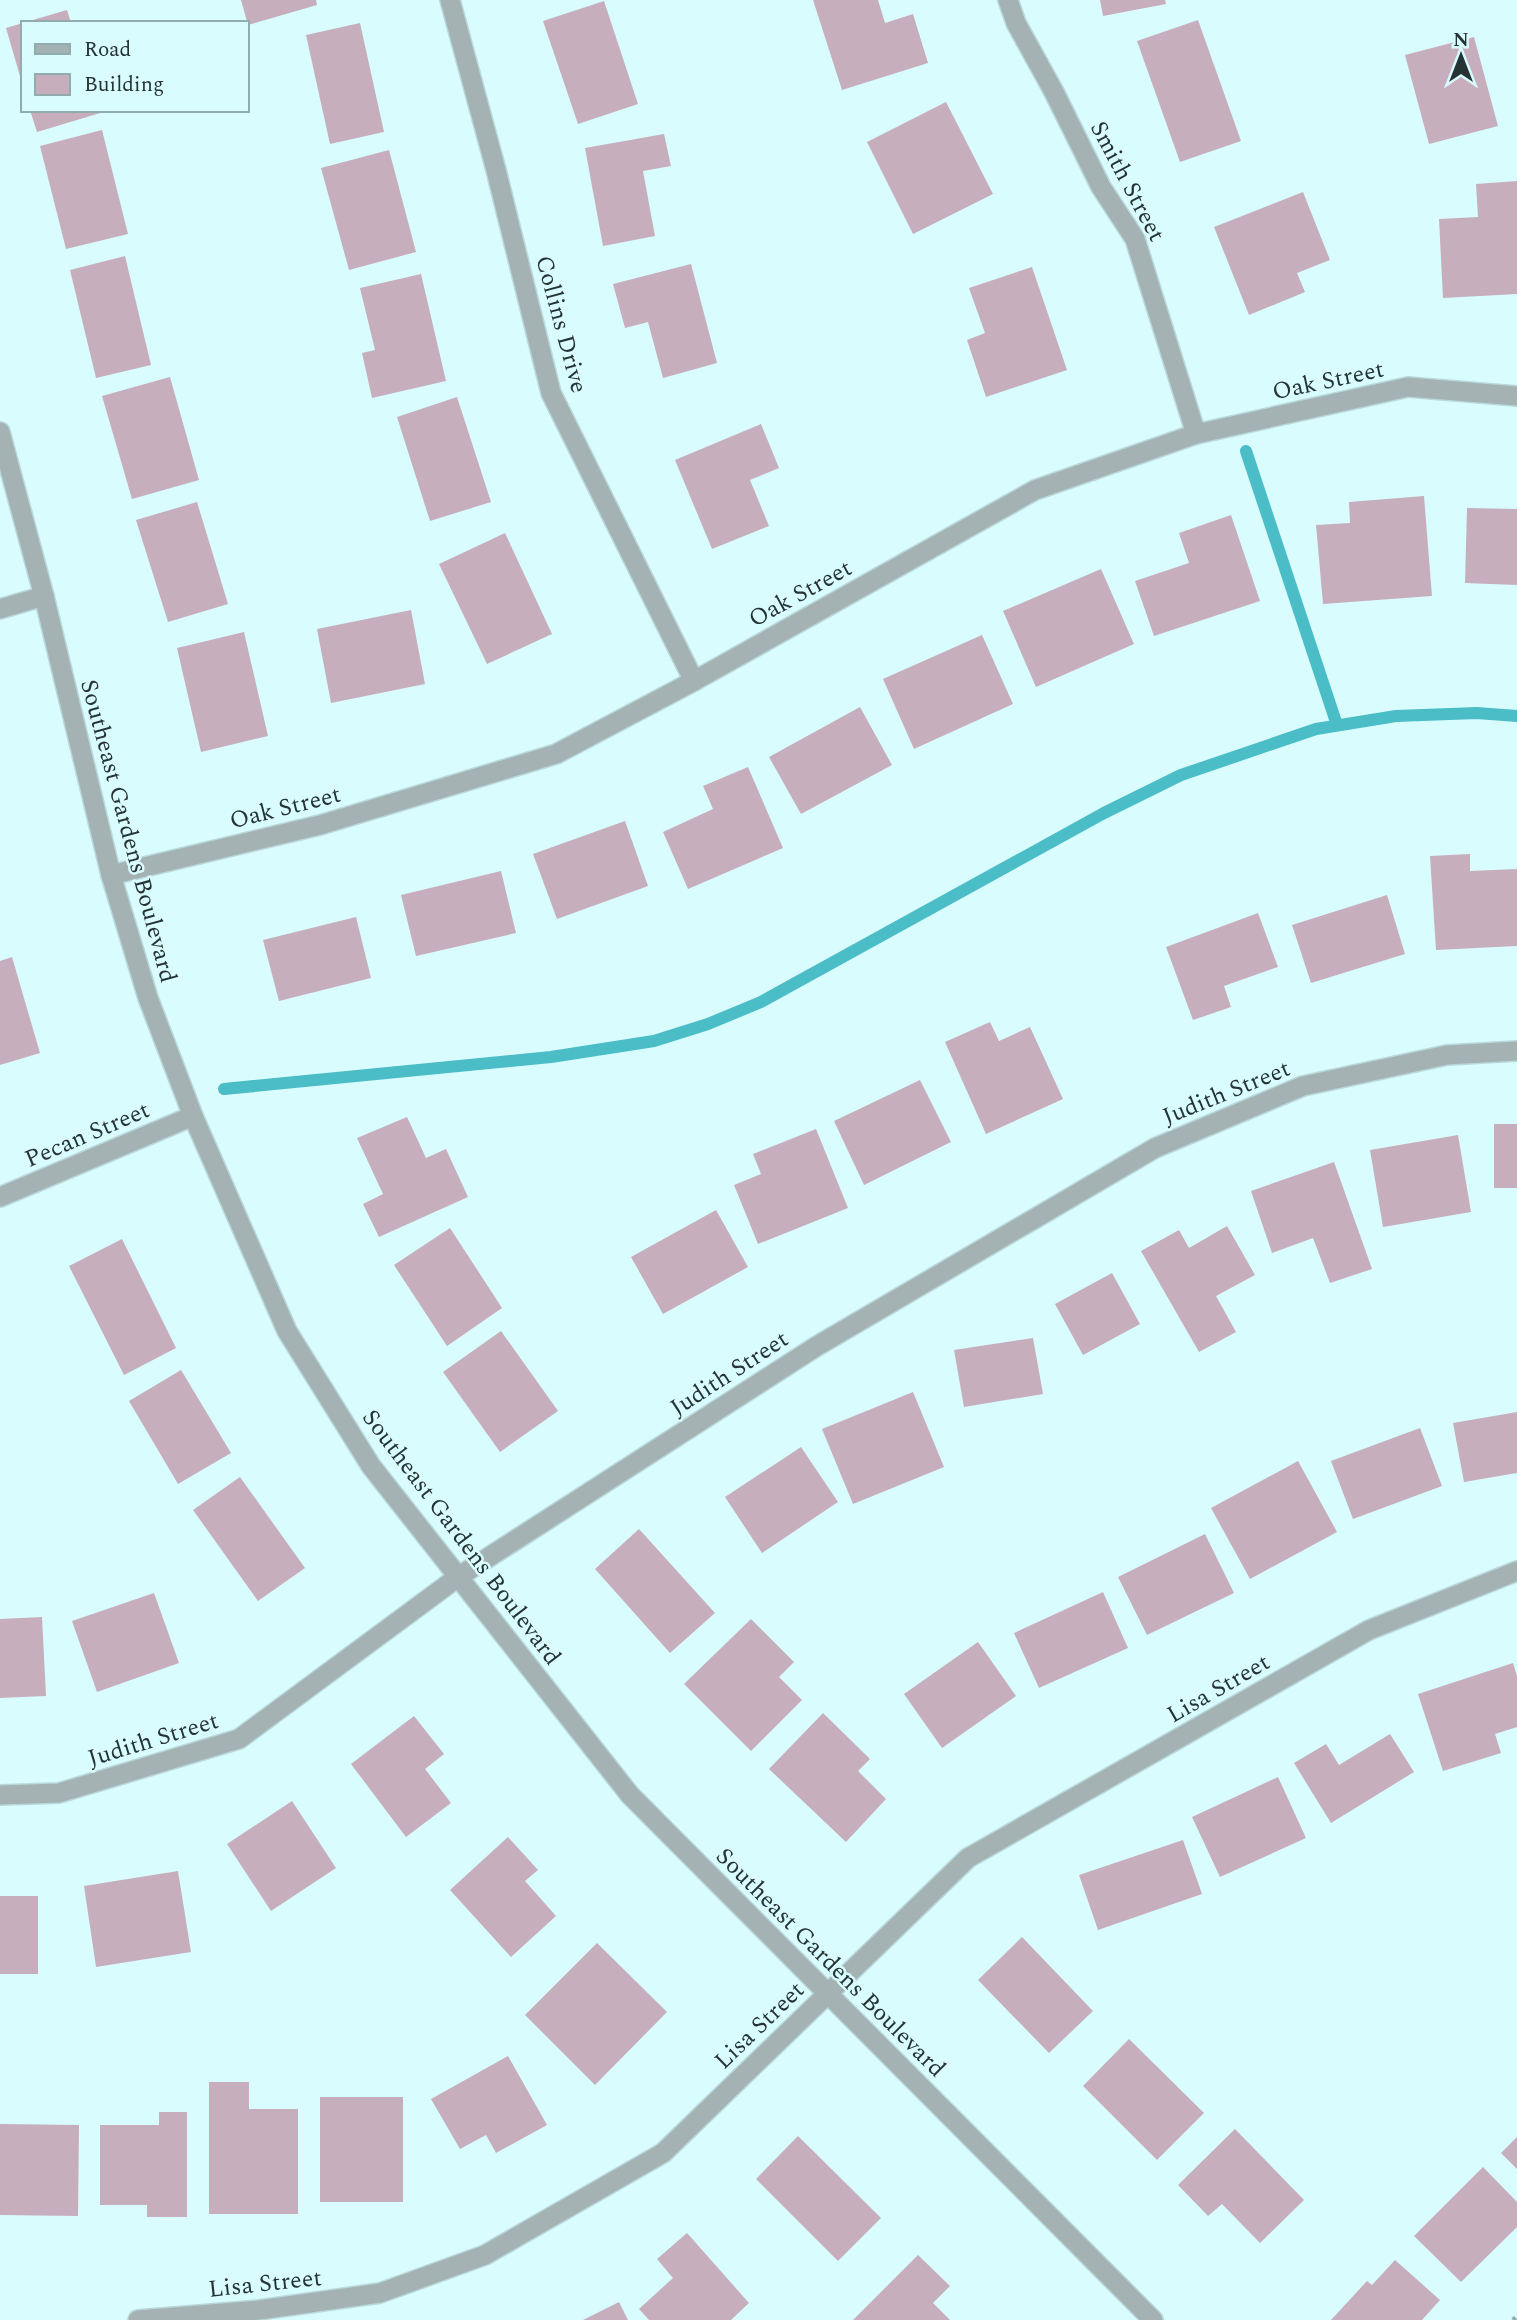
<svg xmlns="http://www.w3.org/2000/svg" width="1517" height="2320" font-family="Spectral,serif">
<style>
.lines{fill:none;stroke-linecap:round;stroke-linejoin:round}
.stream{stroke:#4bbdc7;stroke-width:12}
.building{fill:#c7aebd}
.minor-casing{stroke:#b9d8db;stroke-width:22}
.tertiary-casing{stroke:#b9d8db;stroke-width:22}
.path{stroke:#91abae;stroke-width:4.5;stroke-dasharray:3.5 3.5;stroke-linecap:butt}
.minor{stroke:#a4b2b3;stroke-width:19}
.tertiary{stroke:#a4b2b3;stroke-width:19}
.labels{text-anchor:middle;stroke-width:5;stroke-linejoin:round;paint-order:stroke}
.street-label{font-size:24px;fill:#263335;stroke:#d9fcff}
</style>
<rect width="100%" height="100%" fill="#d9fcff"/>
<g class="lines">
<!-- stream -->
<g class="stream">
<polyline points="1246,451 1337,725"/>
<polyline points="224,1089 551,1057 654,1041 708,1024 761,1002 1104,813 1181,775 1316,729 1396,716 1477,713 1517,716"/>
</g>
</g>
<!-- building -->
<g class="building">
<polygon points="241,0 316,0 317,5 248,25"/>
<polygon points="813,0 878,0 885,23 913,14 928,63 842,90"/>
<polygon points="1100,0 1165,0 1166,4 1103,16"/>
<polygon points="604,1 638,104 578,124 543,21"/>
<polygon points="67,10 71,23 26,23 26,22"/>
<polygon points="1198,20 1241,141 1180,162 1137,41"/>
<polygon points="23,23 23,83 22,83 6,28"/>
<polygon points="360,23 384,132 330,144 306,35"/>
<polygon points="1474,37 1498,126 1429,144 1405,55"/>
<polygon points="946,102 993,194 913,234 867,142"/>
<polygon points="30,110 107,110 107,111 37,132"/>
<polygon points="102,130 128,234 66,249 40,146"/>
<polygon points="664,134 671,166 643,171 655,236 603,246 585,148"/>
<polygon points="389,150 416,252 349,270 321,168"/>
<polygon points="1517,181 1517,294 1443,298 1439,219 1478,217 1476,184"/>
<polygon points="1303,192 1330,260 1297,273 1305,292 1249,315 1214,227"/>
<polygon points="125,256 151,365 96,378 70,270"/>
<polygon points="691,264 717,363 663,378 648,322 625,328 613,284"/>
<polygon points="1032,267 1067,370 986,397 967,340 985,333 969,288"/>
<polygon points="421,274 446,381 372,398 362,353 375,350 360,288"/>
<polygon points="170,377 199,480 132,499 102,396"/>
<polygon points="457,397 491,502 430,521 397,417"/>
<polygon points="761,424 779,468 750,480 769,526 712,549 675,460"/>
<polygon points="1424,496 1432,596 1323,604 1316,525 1350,523 1349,502"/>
<polygon points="197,502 228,604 168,622 136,520"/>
<polygon points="1467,508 1517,509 1517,585 1465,583"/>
<polygon points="1231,515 1260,601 1154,636 1135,581 1189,563 1179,533"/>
<polygon points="505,533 552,634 487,664 439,564"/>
<polygon points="1101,569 1134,644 1036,687 1003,611"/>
<polygon points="411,610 425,684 331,703 317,629"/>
<polygon points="244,632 268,736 201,752 177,648"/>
<polygon points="982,635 1013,704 914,749 883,679"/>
<polygon points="860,707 892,765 801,814 769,757"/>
<polygon points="748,767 783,848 688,889 663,832 713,809 703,786"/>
<polygon points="625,821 648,886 557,919 533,854"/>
<polygon points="1470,854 1470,871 1517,869 1517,946 1436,950 1430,856"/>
<polygon points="501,871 516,933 416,956 401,895"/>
<polygon points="1387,895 1405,954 1311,983 1292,925"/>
<polygon points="1258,913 1278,967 1224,986 1231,1007 1193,1020 1166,947"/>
<polygon points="356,917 371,978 279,1001 263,940"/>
<polygon points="12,957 40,1053 0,1065 0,961"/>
<polygon points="990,1022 999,1041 1030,1027 1063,1099 986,1134 945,1042"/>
<polygon points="920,1080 951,1142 864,1185 834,1121"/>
<polygon points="407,1117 426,1158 446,1149 468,1197 379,1237 363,1204 383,1194 357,1138"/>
<rect x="1494" y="1124" width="23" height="64"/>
<polygon points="816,1129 848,1208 758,1244 734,1185 761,1174 753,1154"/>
<polygon points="1458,1135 1471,1212 1383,1227 1370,1150"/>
<polygon points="1334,1162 1372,1269 1330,1283 1313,1238 1272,1253 1251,1191"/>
<polygon points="716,1210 748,1267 663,1314 631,1257"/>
<polygon points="1227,1226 1255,1275 1216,1296 1236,1332 1199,1352 1141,1251 1179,1230 1189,1248"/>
<polygon points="450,1228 502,1308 447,1346 394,1265"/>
<polygon points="122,1239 176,1348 124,1375 69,1266"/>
<polygon points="1112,1273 1140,1324 1083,1355 1055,1304"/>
<polygon points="501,1331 558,1411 500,1452 443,1372"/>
<polygon points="1033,1338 1043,1394 964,1407 954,1350"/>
<polygon points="181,1370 231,1453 178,1484 129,1401"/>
<polygon points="913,1392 944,1467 853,1504 822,1429"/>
<polygon points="1517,1412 1517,1473 1464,1482 1453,1423"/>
<polygon points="1420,1428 1442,1486 1353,1519 1331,1461"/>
<polygon points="801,1447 838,1502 762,1553 725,1497"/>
<polygon points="1298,1461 1337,1532 1250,1579 1211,1508"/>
<polygon points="240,1477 305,1568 258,1601 193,1510"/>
<polygon points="639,1529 715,1613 670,1653 595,1569"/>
<polygon points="1205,1534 1234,1593 1147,1635 1118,1577"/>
<polygon points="1103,1592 1128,1648 1039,1688 1014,1633"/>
<polygon points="154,1593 179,1663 97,1692 72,1621"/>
<polygon points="42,1617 46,1696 0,1698 0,1619"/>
<polygon points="751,1619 794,1662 779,1677 802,1700 751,1751 684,1684"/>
<polygon points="978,1642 1016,1696 942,1748 904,1694"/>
<polygon points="1513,1663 1517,1676 1517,1727 1495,1734 1501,1753 1443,1771 1418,1694"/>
<polygon points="823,1713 870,1759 858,1771 886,1799 846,1842 769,1769"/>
<polygon points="414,1716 444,1754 425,1769 451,1803 406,1837 351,1764"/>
<polygon points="1390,1734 1414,1772 1331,1823 1294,1763 1326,1744 1339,1765"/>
<polygon points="1278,1777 1306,1838 1220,1877 1192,1817"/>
<polygon points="292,1801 336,1868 271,1911 227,1844"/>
<polygon points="508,1837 538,1870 525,1881 556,1916 511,1957 450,1890"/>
<polygon points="1183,1840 1202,1894 1098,1930 1079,1875"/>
<polygon points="178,1871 191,1952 96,1967 84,1886"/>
<rect x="0" y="1896" width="38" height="78"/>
<polygon points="1022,1937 1093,2011 1049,2053 978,1980"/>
<polygon points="597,1943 667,2012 595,2085 525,2015"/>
<polygon points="1129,2039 1204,2113 1157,2160 1083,2086"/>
<polygon points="508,2056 547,2125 496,2153 486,2135 460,2149 431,2099"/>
<polygon points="209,2082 249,2082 249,2109 298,2109 298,2214 209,2214"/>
<rect x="320" y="2097" width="83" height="105"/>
<polygon points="159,2112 187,2112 187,2217 147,2217 147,2205 100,2205 100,2125 159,2125"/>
<polygon points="0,2124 79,2125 78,2216 0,2215"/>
<polygon points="1235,2129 1304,2200 1260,2243 1222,2204 1208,2216 1178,2185"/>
<polygon points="798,2136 881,2218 838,2261 756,2179"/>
<polygon points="1517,2137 1517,2169 1501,2153"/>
<polygon points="1483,2167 1517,2202 1517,2227 1461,2282 1414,2236"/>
<polygon points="687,2233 749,2303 731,2320 649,2320 639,2309 673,2278 657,2259"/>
<polygon points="918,2255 950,2286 933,2303 950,2320 853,2320"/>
<polygon points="1395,2260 1440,2300 1422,2320 1331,2320 1367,2281 1372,2285"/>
<polygon points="619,2302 628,2320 583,2320"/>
</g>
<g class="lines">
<defs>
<g id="minor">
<polyline points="450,0 496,170 551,393 694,681"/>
<polyline points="1008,0 1016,23 1054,92 1101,187 1135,239 1196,434"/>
<polyline points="0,609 44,596"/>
<polyline points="111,875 320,825 556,754 694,681 1035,490 1196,434 1408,387 1517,396"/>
<polyline points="0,1197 193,1116"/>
<polyline points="0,1795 59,1793 239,1739 458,1577 817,1346 1155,1148 1303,1086 1447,1055 1517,1051"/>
<polyline points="138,2320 259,2310 380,2293 485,2255 663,2153 968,1858 1369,1630 1517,1571"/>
</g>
<polyline id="tertiary" points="0,432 44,596 111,875 148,998 193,1116 287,1331 371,1466 630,1795 1153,2320"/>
</defs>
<!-- minor casing -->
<use href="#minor" class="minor-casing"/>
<!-- tertiary casing -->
<use href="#tertiary" class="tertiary-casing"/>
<!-- path -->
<polyline class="path" points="1513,2320 1517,2316"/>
<!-- minor -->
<use href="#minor" class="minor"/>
<!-- tertiary -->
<use href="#tertiary" class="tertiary"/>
</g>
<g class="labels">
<!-- street labels -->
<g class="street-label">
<text transform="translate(1128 181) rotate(62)" y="8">Smith Street</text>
<text transform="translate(562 324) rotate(75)" y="8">Collins Drive</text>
<text transform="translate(1328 380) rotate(-12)" y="8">Oak Street</text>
<text transform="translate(800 593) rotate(-29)" y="8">Oak Street</text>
<text transform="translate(285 807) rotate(-14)" y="8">Oak Street</text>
<text transform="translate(129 831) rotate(75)" y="8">Southeast Gardens Boulevard</text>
<text transform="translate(1226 1092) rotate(-22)" y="8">Judith Street</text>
<text transform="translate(87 1134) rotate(-23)" y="8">Pecan Street</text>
<text transform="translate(729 1373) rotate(-33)" y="8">Judith Street</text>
<text transform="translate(462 1537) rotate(53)" y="8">Southeast Gardens Boulevard</text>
<text transform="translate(1218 1688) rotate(-30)" y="8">Lisa Street</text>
<text transform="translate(153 1739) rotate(-17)" y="8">Judith Street</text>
<text transform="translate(831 1962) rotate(45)" y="8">Southeast Gardens Boulevard</text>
<text transform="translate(759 2025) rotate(-44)" y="8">Lisa Street</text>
<text transform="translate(265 2283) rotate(-6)" y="8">Lisa Street</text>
</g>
</g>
<!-- legend -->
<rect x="21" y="21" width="228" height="91" fill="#d9fcff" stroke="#91acae" stroke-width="2"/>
<rect x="35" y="44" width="35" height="10" fill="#a4b2b3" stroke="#91acae" stroke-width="2"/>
<text x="84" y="56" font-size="21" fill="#263335">Road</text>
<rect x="35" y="74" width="35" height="21" fill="#c7aebd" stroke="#91acae" stroke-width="2"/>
<text x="84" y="91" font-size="21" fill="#263335">Building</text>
<!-- north arrow -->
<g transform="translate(1461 56)" stroke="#d9fcff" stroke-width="5" paint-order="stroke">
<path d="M0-5L12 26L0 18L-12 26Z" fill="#263335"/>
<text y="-10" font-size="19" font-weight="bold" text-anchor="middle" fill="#263335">N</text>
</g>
</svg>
